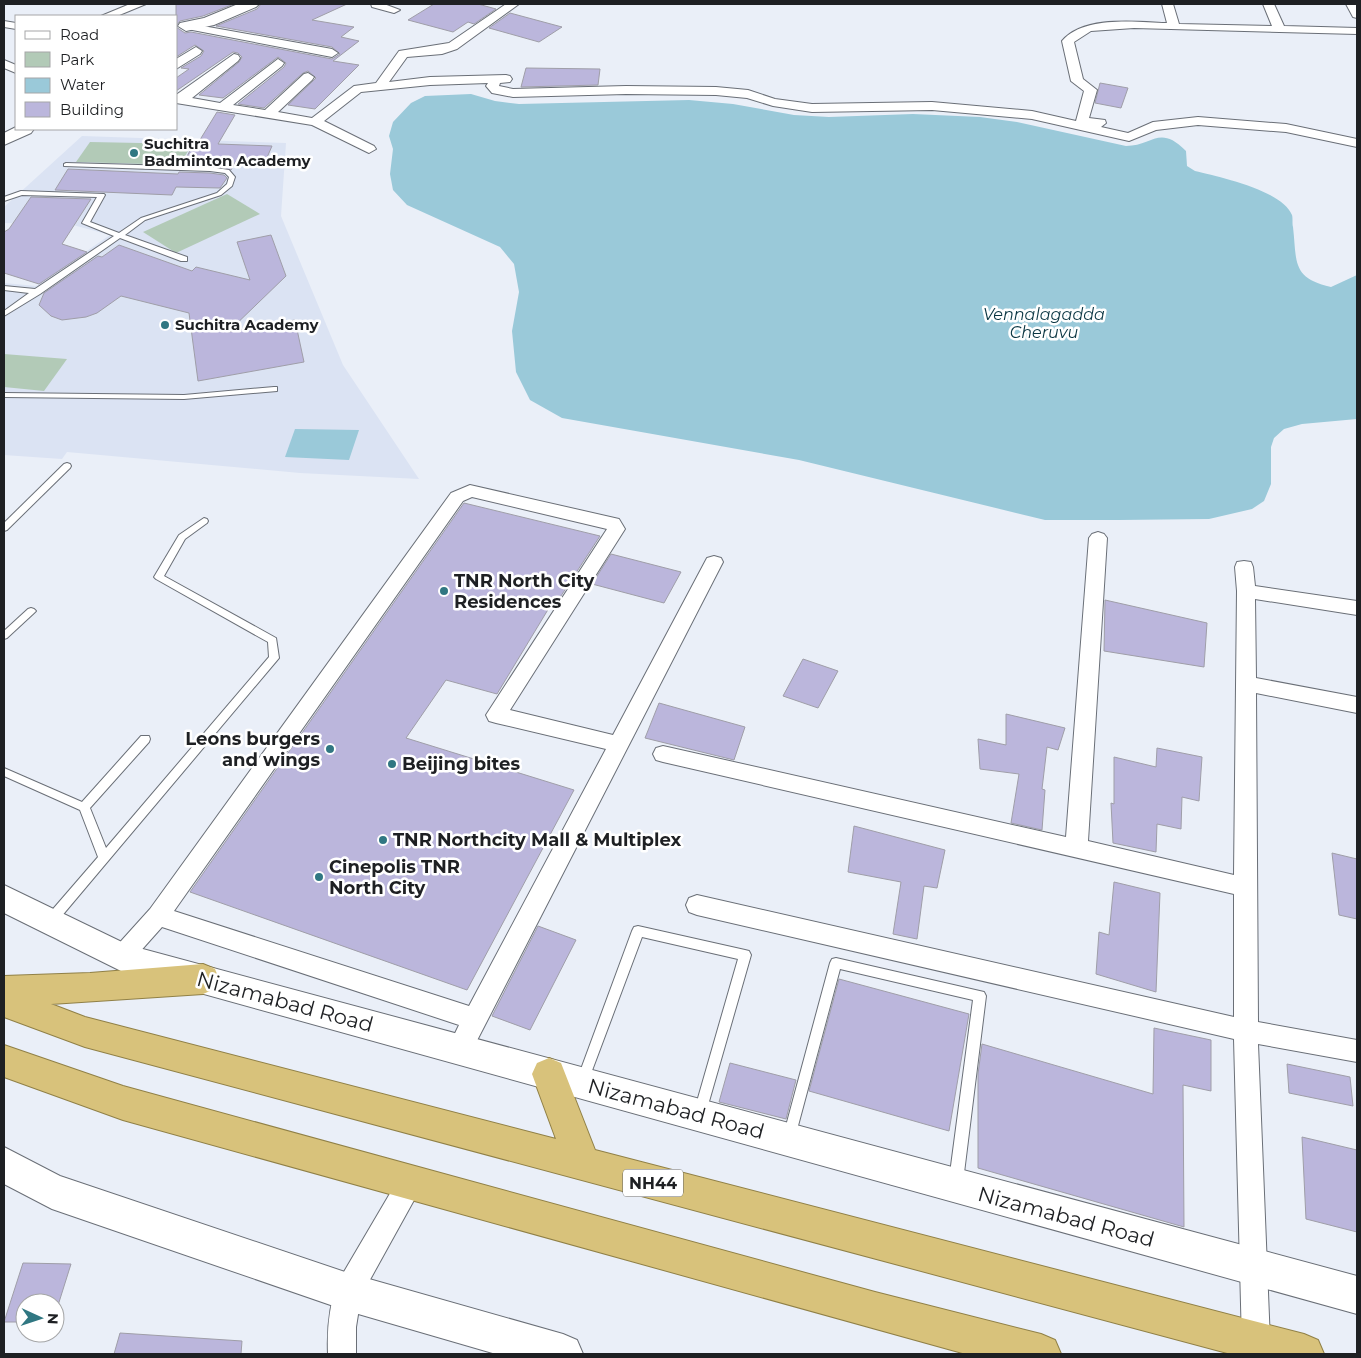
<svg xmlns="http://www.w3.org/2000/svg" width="1361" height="1358" font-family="Montserrat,sans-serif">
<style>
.built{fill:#dbe3f3}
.green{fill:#b2cab7}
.water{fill:#9ac9d9}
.building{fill:#bbb6dc;stroke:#9f9ea8}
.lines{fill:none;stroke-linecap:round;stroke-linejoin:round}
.service-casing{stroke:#6a6f77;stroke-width:2}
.minor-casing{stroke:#6a6f77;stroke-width:2}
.secondary-casing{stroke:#6a6f77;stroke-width:2}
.trunk-casing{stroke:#908047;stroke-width:2}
.service{fill:#fff;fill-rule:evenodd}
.minor{fill:#fff;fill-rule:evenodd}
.secondary{fill:#fff;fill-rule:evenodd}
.trunk{fill:#d8c27b;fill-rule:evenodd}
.poi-dot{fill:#307782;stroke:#fff;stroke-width:2}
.labels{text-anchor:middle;stroke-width:5;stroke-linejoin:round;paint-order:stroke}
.far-poi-label{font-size:15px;font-weight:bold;fill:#1e2023;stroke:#fff;text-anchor:start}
.far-water-label{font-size:16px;font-style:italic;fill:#093542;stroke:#fff}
.shield{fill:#fff;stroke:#626365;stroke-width:1}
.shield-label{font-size:16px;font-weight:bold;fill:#1e2023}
.poi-label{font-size:18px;font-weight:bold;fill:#1e2023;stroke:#fff;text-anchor:start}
.near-street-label{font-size:21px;fill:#1e2023;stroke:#fff}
</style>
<rect width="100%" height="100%" fill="#eaeff8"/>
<!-- built -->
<polygon class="built" points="82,136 286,143 281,216 343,365 419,479 300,473 67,452 62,459 4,455 4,283 36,286 110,235 73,225 4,223 4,207"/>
<!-- green -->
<g class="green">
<polygon points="90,142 192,144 180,165 76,162"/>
<polygon points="227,194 260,214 176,253 143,232"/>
<polygon points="4,354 67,359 44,391 4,387"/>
</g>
<!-- water -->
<g class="water">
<path d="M471,94L495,101L519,104L689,100L733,104L794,115L829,117L913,114L980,117L1017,122L1126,146C1153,146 1159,124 1186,151L1187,166L1195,171C1219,177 1282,190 1292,215C1293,218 1292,224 1293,227C1297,261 1291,278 1331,287L1357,275V419L1302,424L1284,429L1274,438L1271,447V484L1264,501L1252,509L1209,519L1119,520H1045L799,460L562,418L530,400L516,372L512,331L519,292L514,264L500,247L407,205L393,190L390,174L393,149L389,136L393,122L411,103L425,96Z"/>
<polygon points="295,429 359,430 349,460 285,457"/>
</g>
<!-- building -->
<g class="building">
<polygon points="176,4 234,4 203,16 180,21 176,26"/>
<polygon points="261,4 347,4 312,20 354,27 341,37 359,41 333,61 359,65 315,109 288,105 316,78 308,71 303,73 264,108 238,104 284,67 286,63 278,57 223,98 199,95 239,62 242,57 238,53 233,52 176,91 176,78 189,69 181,68 201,56 204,51 195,45 176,57 176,27 185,33 191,32 332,59 340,54 332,47 216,26 257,9"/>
<polygon points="434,4 478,4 496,9 474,24 468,22 453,32 408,20"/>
<polygon points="510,13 562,27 539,42 489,28"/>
<polygon points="526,68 600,69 598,85 521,87"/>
<polygon points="1100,83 1128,88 1121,108 1095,103"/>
<polygon points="217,112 235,115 218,144 272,146 265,162 236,161 231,170 210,165 183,164 194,143 198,143"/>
<polygon points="68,169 178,174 179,172 210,173 224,175 227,178 220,188 176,187 172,195 55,190"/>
<polygon points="31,197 91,199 62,244 87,252 39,284 4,273 4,232 9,229"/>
<polygon points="271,235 286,276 228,332 295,320 304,362 198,381 189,313 121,296 97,313 86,317 62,320 51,316 39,305 44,293 98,256 102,257 119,245 192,271 196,267 250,280 237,242"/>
<polygon points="464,503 600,536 559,599 555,598 497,694 446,680 406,738 574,790 467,990 190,892"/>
<polygon points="611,554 681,572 664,603 592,584"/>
<polygon points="1105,600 1207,623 1204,667 1104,651"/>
<polygon points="803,659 838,671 818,708 783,696"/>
<polygon points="659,703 745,727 734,760 645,738"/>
<polygon points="1006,714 1065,728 1058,750 1047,747 1042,789 1045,790 1042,830 1011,823 1019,774 980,769 978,739 1006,745"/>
<polygon points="1157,748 1202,757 1199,801 1182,797 1181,829 1157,824 1156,852 1113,843 1111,803 1114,804 1114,757 1156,767"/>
<polygon points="854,826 945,850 937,888 924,886 917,939 893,934 901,882 848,872"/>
<polygon points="1332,853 1357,859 1357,919 1339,915"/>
<polygon points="1114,882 1160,893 1156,992 1096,974 1099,932 1109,935"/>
<polygon points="538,926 576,940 530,1030 492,1016"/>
<polygon points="839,979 969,1014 949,1131 809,1091"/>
<polygon points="1154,1028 1211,1040 1211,1091 1183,1085 1184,1227 978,1168 978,1074 982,1044 1153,1094"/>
<polygon points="730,1063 796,1080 786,1119 719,1102"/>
<polygon points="1287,1064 1350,1077 1353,1106 1289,1093"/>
<polygon points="1302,1137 1357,1150 1357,1232 1306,1219"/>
<polygon points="23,1263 71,1264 55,1315 55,1303 25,1303 25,1322 4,1322"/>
<polygon points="120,1333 242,1341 241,1354 114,1354"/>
</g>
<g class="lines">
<defs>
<g id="service">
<polygon points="66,163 210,167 229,170 235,177 232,186 221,195 145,220 125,235 187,257 187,261 181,261 120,238 40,294 4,316 4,311 29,293 4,290 4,286 35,289 114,236 82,223 97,197 22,195 4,201 4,197 21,191 104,194 105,195 90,222 119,233 141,218 217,193 227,184 229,177 225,173 210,171 64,166 64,164"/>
<polygon points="274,387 277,387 277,391 184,399 4,397 4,393 184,395"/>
<polygon points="67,463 70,464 71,466 70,468 7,530 4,531 4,523 64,464"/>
<polygon points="204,518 207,519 208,521 207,523 185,539 164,576 276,638 279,658 55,924 51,925 47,924 45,920 47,916 98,857 80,810 4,776 4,768 82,802 141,736 149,736 150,739 149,742 90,808 106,848 269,657 268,642 156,579 154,577 179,535"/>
<polygon points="31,608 34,609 36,611 34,613 7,638 4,639 4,631 28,609"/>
<polygon points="638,926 745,950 749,951 751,955 706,1112 705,1116 700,1118 695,1116 694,1112 738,959 642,937 587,1084 583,1086 579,1084 577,1080 632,931 634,927"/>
<polygon points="836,958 984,992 986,996 963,1181 961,1186 956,1188 951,1186 949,1181 973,1000 840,969 795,1137 794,1141 789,1143 784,1141 783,1137 830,963 832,959"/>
</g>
<g id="minor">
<polygon points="130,4 146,4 117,16 101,16"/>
<polygon points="371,4 384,4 400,10 394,13 372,7"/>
<path d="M506,4H519L457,49L442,54L407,57L389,82L430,77L506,75L510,76L512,79L510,82L500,83L499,86L513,89L626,86L716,87L748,90L775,99L812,104L932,102L1032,111L1076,121L1084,91L1071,81L1062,41C1084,15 1137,22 1167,23L1162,4H1173L1179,24L1272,26L1263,4H1274L1284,26L1357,28V34L1134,28L1091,31L1074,42L1083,79L1097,90L1089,118L1105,120L1106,123L1101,127L1128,133L1153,122L1198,117L1286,124L1357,139V147L1286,132L1198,125L1156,130L1129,141L1032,119L932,110L812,112L773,106L747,98L716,95L626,94L513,97L492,93L486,86L488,83L430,85L361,92L324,121L374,146L376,149L369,153L312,125L176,103V95L234,54L238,55L240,58L238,61L192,98L220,103L278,59L284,63L282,66L233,105L265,110L304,74L308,73L314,77L312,80L278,112L312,118L354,86L376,83L399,51L449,43Z"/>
<polygon points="1346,4 1356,4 1357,18 1353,17"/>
<polygon points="4,21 16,23 16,29 4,27"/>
<polygon points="186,23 332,49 338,53 332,57 182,28 180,26"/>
<polygon points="196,47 202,51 200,54 176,69 176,59"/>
<polygon points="4,60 16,65 16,73 4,68"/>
<path d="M470,485L619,519L625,529L510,710L613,735L707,558L714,556L721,558L723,562L468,1058L459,1061L450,1058L447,1050L459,1025L162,927L129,964L121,967L113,964L109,957L113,950L150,909L451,493ZM472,497L607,529L486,715L489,721L496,723L606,749L469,1006L174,911L463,501Z"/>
<polygon points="1098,532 1104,534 1107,538 1088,841 1234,875 1237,591 1235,567 1237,562 1244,561 1251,562 1253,567 1255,586 1357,601 1357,615 1255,599 1256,678 1357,697 1357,713 1256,693 1258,1022 1357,1040 1357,1062 1258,1044 1270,1342 1266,1352 1261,1354 1246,1352 1242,1342 1234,1039 697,915 689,912 686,905 689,898 697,895 1234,1017 1234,894 663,762 656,760 653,754 656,748 663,746 1066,837 1089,538 1092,534"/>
<path d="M411,1169L420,1173L424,1182L361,1296L356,1327V1354H328C327,1330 329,1305 338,1282L402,1173Z"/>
</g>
<g id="secondary">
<polygon points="238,4 259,4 256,7 214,25 186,31 178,26 180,23 204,18"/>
<polygon points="16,127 16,129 34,129 31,133 4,145 4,133"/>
<polygon points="4,885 128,945 1357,1276 1357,1314 121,971 4,913"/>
<polygon points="4,1147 60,1176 348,1273 563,1334 577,1340 583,1354 496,1354 348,1311 52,1209 4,1184"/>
</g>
<g id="trunk">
<polygon points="203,964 215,969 219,979 215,989 203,994 51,1004 85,1017 556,1139 532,1074 537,1063 549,1058 561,1063 595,1150 1304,1334 1318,1340 1324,1354 1231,1354 85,1047 4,1017 4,976 90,973"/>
<polygon points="4,1045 123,1086 875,1292 1041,1334 1055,1340 1061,1354 966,1354 123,1120 4,1077"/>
</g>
</defs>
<!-- service casing -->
<use href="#service" class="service-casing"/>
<!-- minor casing -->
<use href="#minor" class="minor-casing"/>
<!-- secondary casing -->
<use href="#secondary" class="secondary-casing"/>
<!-- trunk casing -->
<use href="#trunk" class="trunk-casing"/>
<!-- service -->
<use href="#service" class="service"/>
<!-- minor -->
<use href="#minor" class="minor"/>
<!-- secondary -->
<use href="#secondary" class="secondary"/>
<!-- trunk -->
<use href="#trunk" class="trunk"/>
</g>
<!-- markers -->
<g class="poi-dot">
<circle cx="134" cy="153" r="5"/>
<circle cx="165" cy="325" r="5"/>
<circle cx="444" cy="591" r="5"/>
<circle cx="330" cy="749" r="5"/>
<circle cx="392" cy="764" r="5"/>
<circle cx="383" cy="840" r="5"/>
<circle cx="319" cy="877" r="5"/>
</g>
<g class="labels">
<!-- far-poi labels -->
<g class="far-poi-label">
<text x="144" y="149">Suchitra<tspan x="144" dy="17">Badminton Academy</tspan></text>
<text x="175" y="330">Suchitra Academy</text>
</g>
<!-- far-water labels -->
<g class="far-water-label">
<text x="1044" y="320">Vennalagadda<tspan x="1044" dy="18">Cheruvu</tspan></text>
</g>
<!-- shield labels -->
<rect class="shield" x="623" y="1169.5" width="60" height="27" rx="4"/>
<g class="shield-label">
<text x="653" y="1189">NH44</text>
</g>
<!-- poi labels -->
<g class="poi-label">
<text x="454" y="587">TNR North City<tspan x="454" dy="21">Residences</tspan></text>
<text x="320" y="745" text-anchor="end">Leons burgers<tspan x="320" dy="21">and wings</tspan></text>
<text x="402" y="770">Beijing bites</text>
<text x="393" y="846">TNR Northcity Mall &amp; Multiplex</text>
<text x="329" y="873">Cinepolis TNR<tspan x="329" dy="21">North City</tspan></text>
</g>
<!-- near-street labels -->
<g class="near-street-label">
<text transform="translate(285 1002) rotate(15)" y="7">Nizamabad Road</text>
<text transform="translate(676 1109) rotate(15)" y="7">Nizamabad Road</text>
<text transform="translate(1066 1217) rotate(15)" y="7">Nizamabad Road</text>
</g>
</g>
<!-- border -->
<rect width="1361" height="1358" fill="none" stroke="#1e2023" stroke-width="10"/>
<!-- legend -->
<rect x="15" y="15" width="162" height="115" fill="#ffffff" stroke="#a5a6a7"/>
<rect x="25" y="31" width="25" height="8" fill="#ffffff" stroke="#a5a6a7"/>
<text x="60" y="40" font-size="15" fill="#1e2023">Road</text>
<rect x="25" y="52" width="25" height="15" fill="#b2cab7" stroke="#a5a6a7"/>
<text x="60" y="65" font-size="15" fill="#1e2023">Park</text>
<rect x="25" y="78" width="25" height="15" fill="#9ac9d9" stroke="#a5a6a7"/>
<text x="60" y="90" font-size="15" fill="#1e2023">Water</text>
<rect x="25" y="102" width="25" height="15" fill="#bbb6dc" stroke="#a5a6a7"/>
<text x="60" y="115" font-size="15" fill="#1e2023">Building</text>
<!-- north arrow -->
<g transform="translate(40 1318) rotate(93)"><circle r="24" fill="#ffffff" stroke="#a5a6a7"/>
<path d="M0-4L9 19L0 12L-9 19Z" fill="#307782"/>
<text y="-8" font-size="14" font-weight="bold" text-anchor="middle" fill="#1e2023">N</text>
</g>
</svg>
